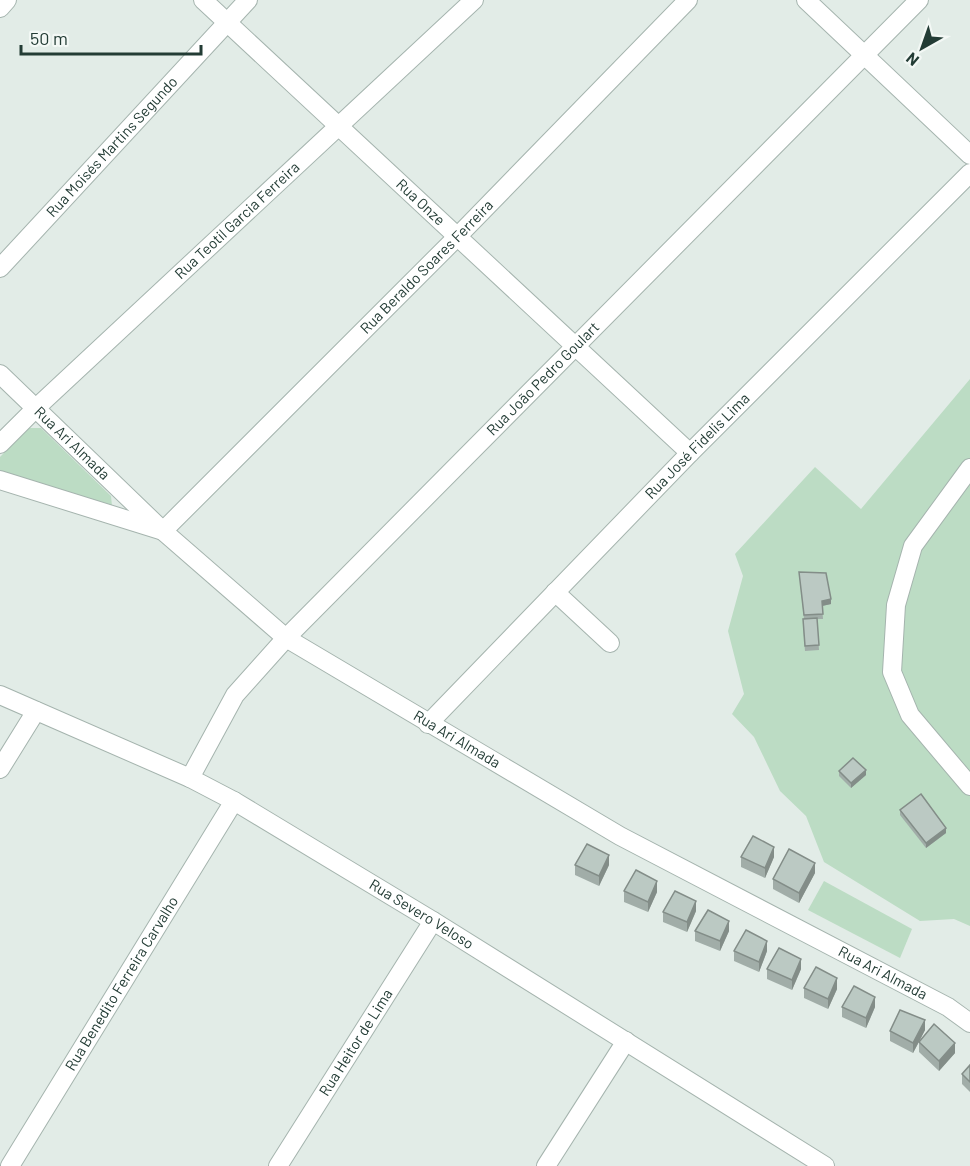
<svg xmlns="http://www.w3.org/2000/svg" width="970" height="1166" font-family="Barlow,sans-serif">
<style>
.green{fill:#bcdcc4}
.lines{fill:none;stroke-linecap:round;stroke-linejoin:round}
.minor-casing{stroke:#a5b4ae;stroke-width:20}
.minor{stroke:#fff;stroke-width:18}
.wall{fill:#a1ada8}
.shaded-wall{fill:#838d88}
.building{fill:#bbc9c3;stroke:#838d88;stroke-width:1.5}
.labels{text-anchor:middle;stroke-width:4.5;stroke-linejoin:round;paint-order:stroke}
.street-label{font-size:15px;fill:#233c35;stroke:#f3f8f5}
</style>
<rect width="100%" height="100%" fill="#e2ece7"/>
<!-- green -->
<g class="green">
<polygon points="970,379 970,926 954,919 920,921 824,862 806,816 780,791 754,737 732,714 744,694 728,631 743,576 735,554 815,467 861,509"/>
<polygon points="28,428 41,428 111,496 112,506 106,508 0,471 0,457"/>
<polygon points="824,881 912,929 900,958 808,910"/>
</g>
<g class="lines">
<defs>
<g id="minor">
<path id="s1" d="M203,0L690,453"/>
<polyline points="806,0 970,155"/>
<polyline points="0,8 7,0"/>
<path id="s2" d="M0,268L248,0"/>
<path id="s3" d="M0,374L163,531L286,638L620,836L948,1007L970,1023"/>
<path id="s4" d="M0,444L36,408L474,0"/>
<polyline points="970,468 913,546 896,605 892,672 910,715 970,786"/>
<path id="s5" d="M0,480L163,531L457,237L688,0"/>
<polyline points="555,592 610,643"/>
<path id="s6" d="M0,695L190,778L234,801L433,921L825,1166"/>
<path id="s7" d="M428,724L690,453L970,173"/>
<polyline points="0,769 36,711"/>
<path id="s8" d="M190,778L235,695L286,638L919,0"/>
<path id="s9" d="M10,1166L234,801"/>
<path id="s10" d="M278,1166L433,921"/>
<polyline points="546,1166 626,1041"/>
</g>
</defs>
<!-- minor casing -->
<use href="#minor" class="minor-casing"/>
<!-- minor -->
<use href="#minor" class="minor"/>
</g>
<!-- wall -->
<g class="wall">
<polygon points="799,572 831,604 822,606 823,619 817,619 819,650 805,651 803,624 803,619 804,619"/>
<polygon points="839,771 866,775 851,788 839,776"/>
<polygon points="900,810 946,833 926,848 900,815"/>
<polygon points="741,857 774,857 765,878 741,867"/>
<polygon points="575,865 609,865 599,886 575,875"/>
<polygon points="815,873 799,903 773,889 773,879"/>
<polygon points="624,891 657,892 648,912 624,902"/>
<polygon points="696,911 687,932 663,922 663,912"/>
<polygon points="695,931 729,931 720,951 695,941"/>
<polygon points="734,951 767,951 759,972 734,961"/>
<polygon points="767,969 801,969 792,990 767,979"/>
<polygon points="804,988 837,989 828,1009 804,998"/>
<polygon points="842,1007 875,1007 866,1028 842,1017"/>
<polygon points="925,1030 919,1042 955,1053 939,1071 919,1052 919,1042 913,1053 890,1041 890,1031"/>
<polygon points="970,1065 970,1092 962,1084 962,1074"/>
</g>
<!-- shaded-wall -->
<g class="shaded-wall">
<polygon points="831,599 831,604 822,606 822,601"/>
<polygon points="866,770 866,775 851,788 851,783"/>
<polygon points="946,828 946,833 926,848 926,843"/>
<polygon points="774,847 774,857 765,878 765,868"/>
<polygon points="609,855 609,865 599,886 599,876"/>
<polygon points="815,863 815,873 799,903 799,893"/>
<polygon points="657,881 657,892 648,912 648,902"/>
<polygon points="696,901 696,911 687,932 687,922"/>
<polygon points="729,921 729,931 720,951 720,941"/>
<polygon points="767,941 767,951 759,972 759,962"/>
<polygon points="801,959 801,969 792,990 792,980"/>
<polygon points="837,978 837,989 828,1009 828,999"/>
<polygon points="875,997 875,1007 866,1028 866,1018"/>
<polygon points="925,1020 925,1030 913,1053 913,1043"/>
<polygon points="955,1043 955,1053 939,1071 939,1061"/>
</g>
<!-- building -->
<g class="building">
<polygon points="799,572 826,573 831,599 822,601 823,614 804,615"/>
<polygon points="817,618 819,645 805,646 803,619"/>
<polygon points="853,758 866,770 851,783 839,771"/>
<polygon points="921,794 946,828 926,843 900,810"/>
<polygon points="753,836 774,847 765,868 741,857"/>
<polygon points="587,844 609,855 599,876 575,865"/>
<polygon points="789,849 815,863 799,893 773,879"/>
<polygon points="636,870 657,881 648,902 624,891"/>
<polygon points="675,891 696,901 687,922 663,912"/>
<polygon points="708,910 729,921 720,941 695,931"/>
<polygon points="746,930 767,941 759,962 734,951"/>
<polygon points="779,948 801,959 792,980 767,969"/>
<polygon points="816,967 837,978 828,999 804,988"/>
<polygon points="854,986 875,997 866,1018 842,1007"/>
<polygon points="900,1010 925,1020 913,1043 890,1031"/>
<polygon points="934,1024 955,1043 939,1061 919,1042"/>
<polygon points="970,1065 970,1082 962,1074"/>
</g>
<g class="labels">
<!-- street labels -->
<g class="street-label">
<text dy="5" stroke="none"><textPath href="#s2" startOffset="165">Rua Moisés Martins Segundo</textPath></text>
<text dy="5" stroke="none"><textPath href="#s1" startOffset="297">Rua Onze</textPath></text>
<text dy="5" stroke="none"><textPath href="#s4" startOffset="326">Rua Teotil Garcia Ferreira</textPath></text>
<text dy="5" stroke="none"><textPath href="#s5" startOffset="544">Rua Beraldo Soares Ferreira</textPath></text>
<text dy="5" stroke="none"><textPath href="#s8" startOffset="536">Rua João Pedro Goulart</textPath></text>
<text dy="5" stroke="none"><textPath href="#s3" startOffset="100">Rua Ari Almada</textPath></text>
<text dy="5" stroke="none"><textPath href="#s7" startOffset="387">Rua José Fidelis Lima</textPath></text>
<text dy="5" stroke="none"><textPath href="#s3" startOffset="588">Rua Ari Almada</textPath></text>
<text dy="5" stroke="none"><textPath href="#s6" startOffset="476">Rua Severo Veloso</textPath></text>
<text dy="5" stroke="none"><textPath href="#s3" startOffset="1074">Rua Ari Almada</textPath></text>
<text dy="5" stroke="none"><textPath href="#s9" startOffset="214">Rua Benedito Ferreira Carvalho</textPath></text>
<text dy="5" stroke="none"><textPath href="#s10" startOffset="146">Rua Heitor de Lima</textPath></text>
</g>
</g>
<!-- north arrow -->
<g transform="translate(922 48) rotate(220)" stroke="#f3f8f5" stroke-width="4.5" paint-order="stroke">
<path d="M0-4.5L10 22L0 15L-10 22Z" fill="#233c35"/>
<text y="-9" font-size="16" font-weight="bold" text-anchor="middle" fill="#233c35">N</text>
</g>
<!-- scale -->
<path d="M21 45v9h180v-9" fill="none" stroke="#233c35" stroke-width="3"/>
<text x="30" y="45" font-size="18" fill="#233c35" stroke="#f3f8f5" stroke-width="4.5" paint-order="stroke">50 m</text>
</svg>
